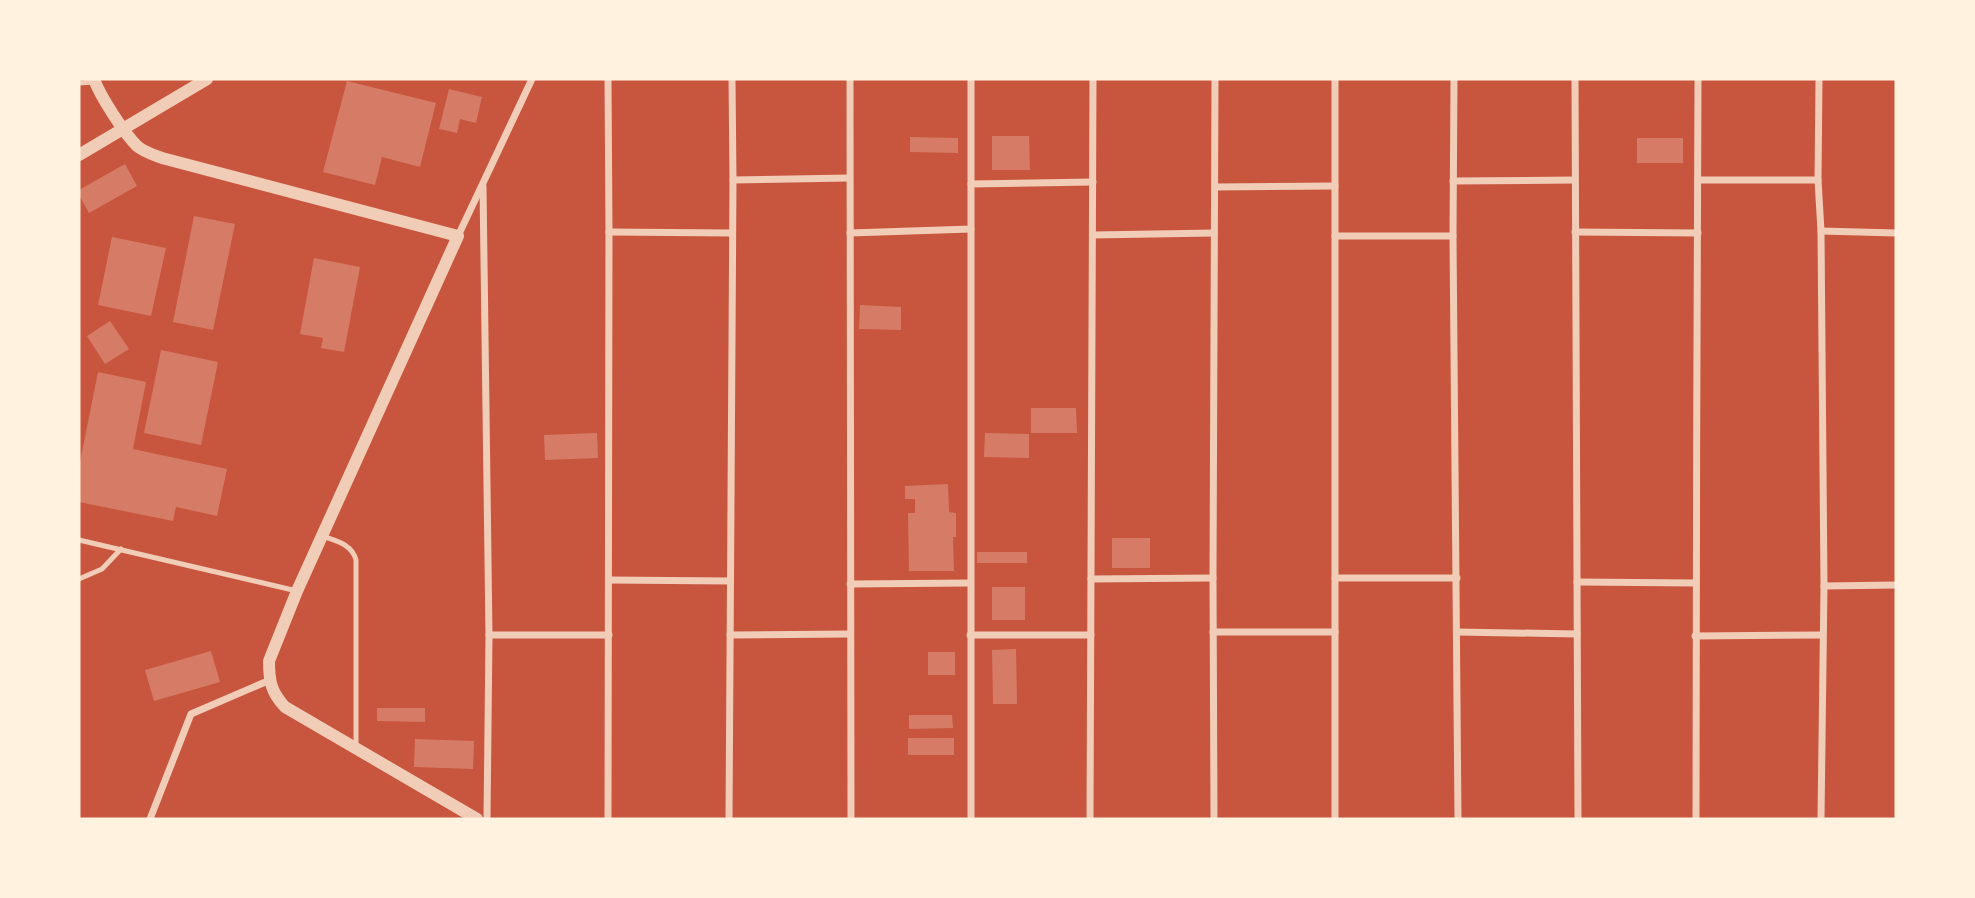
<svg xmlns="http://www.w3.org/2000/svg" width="1975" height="898" font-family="'DM Sans',sans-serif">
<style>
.building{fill:#d67c66}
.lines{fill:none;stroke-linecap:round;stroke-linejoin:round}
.service{stroke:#f1ccb7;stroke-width:5}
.minor{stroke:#f1ccb7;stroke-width:7}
.tertiary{stroke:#f1ccb7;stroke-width:12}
</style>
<rect width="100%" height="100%" fill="#c8553d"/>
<!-- building -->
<g class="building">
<polygon points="347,81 436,103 420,167 382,157 375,185 323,172"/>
<polygon points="449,89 482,97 476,123 460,119 457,133 439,129"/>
<polygon points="992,136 1029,136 1030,170 992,170"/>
<polygon points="910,137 958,138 958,153 910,152"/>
<rect x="1637" y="138" width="46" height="25"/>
<polygon points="125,164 137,186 89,213 79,195 79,190"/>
<polygon points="194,216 235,224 213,330 173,322"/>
<polygon points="112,237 166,248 151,316 98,305"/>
<polygon points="314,258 360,267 344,352 321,348 323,338 300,334"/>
<polygon points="860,305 901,307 901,330 859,329"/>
<polygon points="110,321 129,349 105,364 87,336"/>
<polygon points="161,350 218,362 201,445 144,433"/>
<polygon points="98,372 146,382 133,449 227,469 217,516 176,507 173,521 79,502 79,467"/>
<polygon points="1031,408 1076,408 1077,433 1031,433"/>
<polygon points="597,433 598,458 545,460 544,435"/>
<polygon points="985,433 1029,434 1029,458 984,457"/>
<polygon points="948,484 949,512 956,513 956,537 953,537 954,571 909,571 908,513 915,513 915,499 905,499 905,486"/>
<rect x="1112" y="538" width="38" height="30"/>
<rect x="977" y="552" width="50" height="11"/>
<rect x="992" y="587" width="33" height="33"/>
<polygon points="1016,649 1017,704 993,704 992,650"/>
<polygon points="211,651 220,682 154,701 145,670"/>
<rect x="928" y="652" width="27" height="23"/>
<polygon points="377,708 425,708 425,722 377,721"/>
<polygon points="909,715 952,715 953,728 909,729"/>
<rect x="908" y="738" width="46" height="17"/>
<polygon points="415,739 474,741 473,769 414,767"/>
</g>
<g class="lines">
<!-- service -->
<g class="service">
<polyline points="79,83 95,82"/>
<path d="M322,536C336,541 352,544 356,560V747"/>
<polyline points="79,540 297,591"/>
<polyline points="79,579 102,569 121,549"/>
</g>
<!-- minor -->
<g class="minor">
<polyline points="608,79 609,232 608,819"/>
<polyline points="850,79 851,819"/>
<polyline points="971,79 971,819"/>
<polyline points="1454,79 1453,236 1458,819"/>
<polyline points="1575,79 1578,819"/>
<polyline points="1819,79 1818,180 1821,231 1824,586 1821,819"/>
<polyline points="733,180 849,178"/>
<polyline points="1698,180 1818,180"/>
<polyline points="1453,181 1574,180"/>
<polyline points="971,184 1093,182"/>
<polyline points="483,186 489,635 487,819"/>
<polyline points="1215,187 1335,186"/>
<polyline points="1821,231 1896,233"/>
<polyline points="609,232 731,233"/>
<polyline points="1575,232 1698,233"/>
<polyline points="850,233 971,229"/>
<polyline points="1093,235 1214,233"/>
<polyline points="458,236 532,79"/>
<polyline points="1335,236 1453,236"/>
<polyline points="1335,578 1457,578"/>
<polyline points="1091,579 1213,578"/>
<polyline points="609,580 730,581"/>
<polyline points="1577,582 1695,583"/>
<polyline points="850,584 970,583"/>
<polyline points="1824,586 1896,585"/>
<polyline points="1213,632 1335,632"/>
<polyline points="1457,632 1577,634"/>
<polyline points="489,635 609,635"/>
<polyline points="730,635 850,634"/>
<polyline points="970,635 1091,635"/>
<polyline points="1695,636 1822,635"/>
<polyline points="150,819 191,714 270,680"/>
<polyline points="729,819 733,180 732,79"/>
<polyline points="1090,819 1093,79"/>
<polyline points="1214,819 1213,578 1215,79"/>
<polyline points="1335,819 1335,79"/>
<path d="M1696,819C1695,572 1698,326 1698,79"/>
</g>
<!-- tertiary -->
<g class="tertiary">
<path d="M94,79C100,96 124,133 137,146C144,152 154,155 162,158L458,236L297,591L269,661C269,681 271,692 285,707L477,819"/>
<polyline points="79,155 207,79"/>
</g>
</g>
<!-- border -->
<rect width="1975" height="898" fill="none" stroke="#fff3e0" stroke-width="161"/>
</svg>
